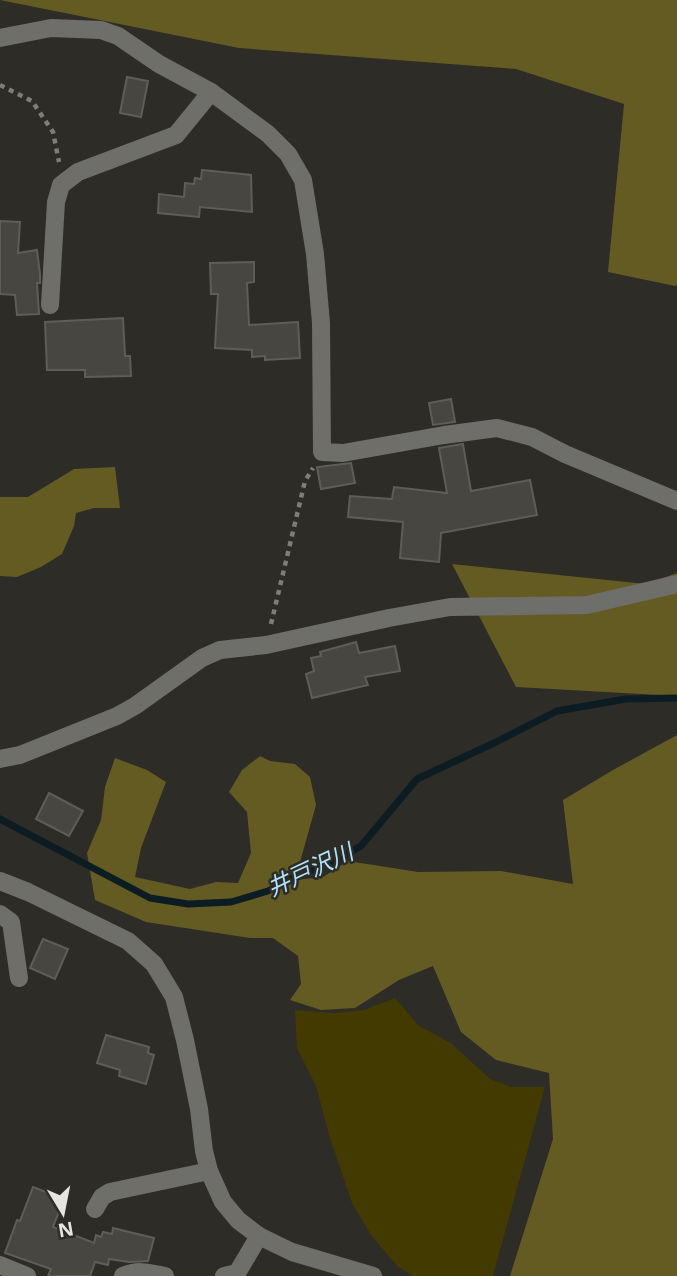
<svg xmlns="http://www.w3.org/2000/svg" width="677" height="1276" font-family="'Open Sans','Noto Sans JP',sans-serif">
<style>
.green{fill:#423a00}
.forest{fill:#645b23}
.lines{fill:none;stroke-linecap:round;stroke-linejoin:round}
.stream{stroke:#0c1c23;stroke-width:7}
.building{fill:#474640;stroke:#5e5e58;stroke-width:2}
.path{stroke:#7e7d79;stroke-width:4.5;stroke-dasharray:5 5;stroke-linecap:butt}
.minor{stroke:#6e6e6b;stroke-width:18}
.labels{text-anchor:middle;stroke-width:5;stroke-linejoin:round;paint-order:stroke}
.water-label{font-size:23px;font-style:italic;fill:#afe3fb;stroke:#2d2c26}
</style>
<rect width="100%" height="100%" fill="#2d2c26"/>
<!-- green -->
<polygon class="green" points="395,998 419,1026 451,1043 490,1079 511,1087 545,1087 493,1276 413,1276 397,1266 371,1235 352,1203 329,1135 316,1086 297,1048 295,1010 334,1013 364,1010"/>
<!-- forest -->
<g class="forest">
<polygon points="0,0 677,0 677,285 675,286 608,272 624,104 516,69 239,48"/>
<polygon points="115,467 120,508 94,508 76,513 74,526 62,554 41,567 17,577 0,576 0,497 28,497 74,469"/>
<polygon points="452,564 646,584 677,573 677,696 516,687"/>
<polygon points="677,735 677,1276 510,1276 553,1139 549,1073 496,1060 461,1032 433,966 399,980 355,1008 321,1010 290,1000 301,984 298,956 273,938 250,938 146,922 95,900 87,853 101,820 105,787 115,758 147,770 166,782 141,848 135,877 190,889 216,882 238,883 251,853 247,812 229,792 242,770 260,756 270,761 295,764 310,777 316,805 295,880 323,877 348,861 418,872 501,871 573,884 563,800 613,770"/>
</g>
<g class="lines">
<!-- stream -->
<polyline class="stream" points="0,819 150,898 188,904 231,902 268,891 300,874 334,861 361,846 417,779 494,743 557,711 626,699 677,698"/>
</g>
<!-- building -->
<g class="building">
<polygon points="127,77 148,81 141,117 120,113"/>
<polygon points="202,170 251,175 252,212 200,207 199,217 158,213 159,194 184,197 185,183 194,184 195,178 201,179"/>
<polygon points="0,221 20,222 18,253 37,250 40,274 40,283 37,283 39,314 17,315 15,295 0,294"/>
<polygon points="254,262 254,282 247,283 249,325 298,322 300,358 265,360 265,356 252,357 252,350 215,348 218,294 211,294 210,263"/>
<polygon points="123,318 125,356 130,356 131,376 85,377 85,370 47,370 45,322"/>
<polygon points="451,399 455,422 433,425 429,403"/>
<polygon points="463,444 471,491 530,480 537,515 441,533 439,562 400,558 403,522 348,517 350,496 392,499 394,487 447,493 439,448"/>
<polygon points="351,463 355,483 321,489 317,467"/>
<polygon points="356,642 359,653 395,646 400,671 365,677 368,685 312,698 306,674 314,671 311,658 321,656 320,652"/>
<polygon points="49,793 83,811 69,836 36,819"/>
<polygon points="43,939 68,949 55,979 30,968"/>
<polygon points="106,1035 149,1047 148,1053 154,1055 146,1084 119,1076 120,1070 97,1063"/>
<polygon points="33,1187 64,1199 53,1227 94,1243 96,1235 101,1237 103,1232 112,1234 113,1228 154,1238 148,1261 129,1262 109,1259 108,1265 95,1262 90,1276 48,1276 51,1269 5,1253 17,1220 20,1221"/>
</g>
<g class="lines">
<!-- path -->
<g class="path">
<polyline points="0,85 32,101 53,132 59,162"/>
<polyline points="271,624 305,481 313,468"/>
</g>
<!-- minor -->
<g class="minor">
<polyline points="0,38 51,28 101,30 118,36 159,64 211,92 268,134 288,154 303,180 315,254 321,323 322,452 343,453 444,435 497,428 532,437 565,454 677,501"/>
<polyline points="50,305 56,202 61,185 78,172 176,135 211,92"/>
<polyline points="0,759 20,755 117,716 135,706 202,658 220,650 266,645 389,618 450,607 587,605 677,584"/>
<polyline points="0,881 28,892 128,941 154,964 174,997 185,1040 199,1109 204,1151 209,1171 223,1202 238,1220 259,1236 292,1252 373,1276"/>
<polyline points="0,914 11,922 19,978"/>
<polyline points="95,1209 102,1197 110,1192 209,1171"/>
<polyline points="0,1265 27,1276"/>
<path d="M123,1276C138,1269 150,1273 165,1276"/>
<polyline points="224,1276 237,1273 259,1236"/>
</g>
</g>
<g class="labels">
<!-- water labels -->
<g class="water-label">
<text transform="translate(310 870) rotate(-25)" y="8">井戸沢川</text>
</g>
</g>
<!-- north arrow -->
<g transform="translate(63 1213) rotate(170)" stroke="#2d2c26" stroke-width="5" paint-order="stroke">
<path d="M0-5L12 26L0 18L-12 26Z" fill="#e6e5e2"/>
<text y="-10" font-size="19" font-weight="bold" text-anchor="middle" fill="#e6e5e2">N</text>
</g>
</svg>
